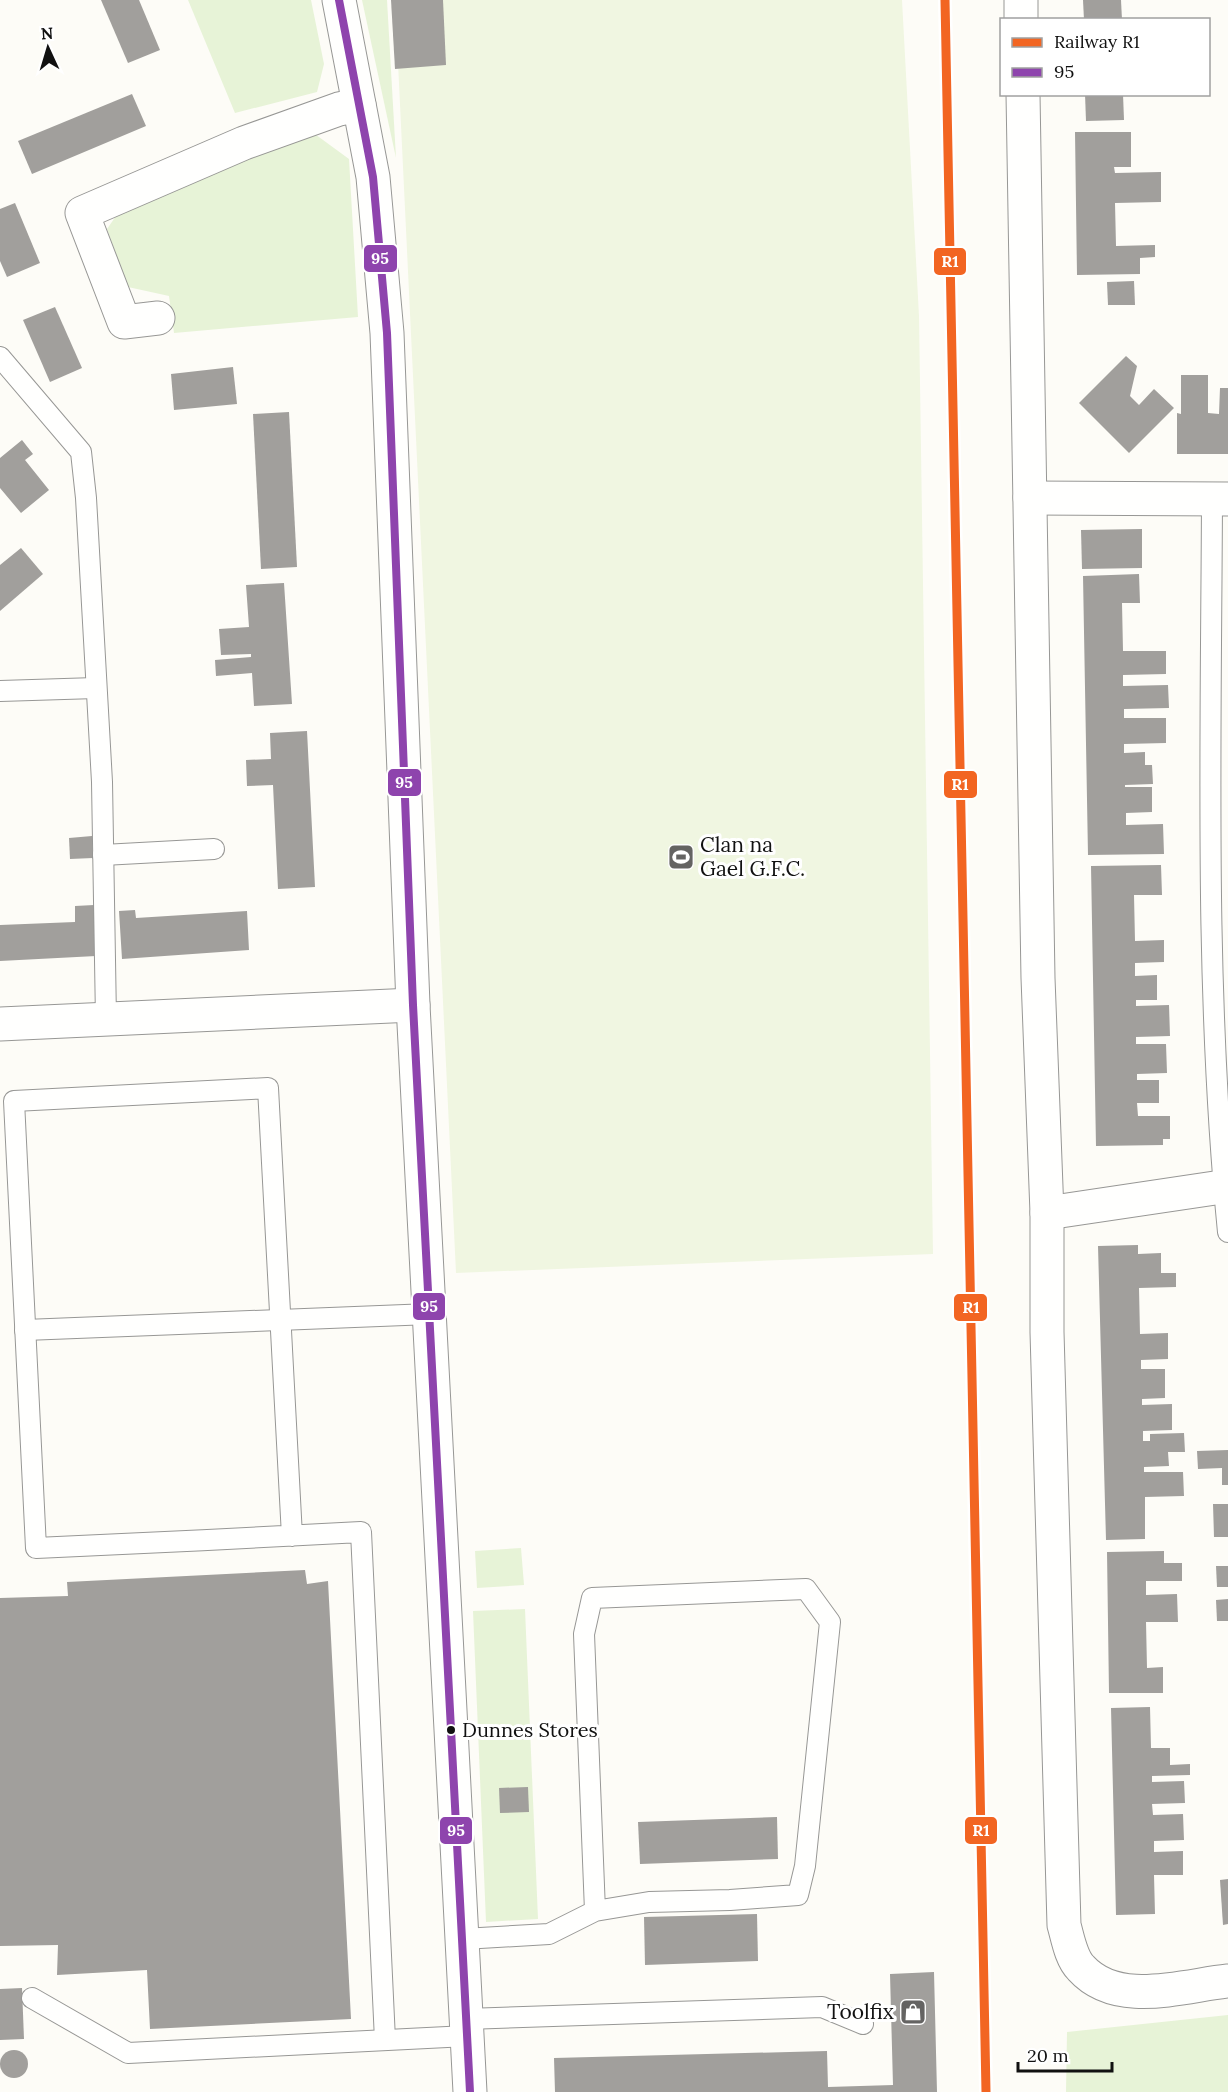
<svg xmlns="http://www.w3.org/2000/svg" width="1228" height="2092" font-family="Lora,serif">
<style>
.green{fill:#e7f3d7}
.pitch{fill:#f0f6e1}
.building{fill:#a19f9c}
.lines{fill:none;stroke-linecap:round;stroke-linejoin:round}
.service-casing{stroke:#979795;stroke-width:22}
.minor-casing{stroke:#979795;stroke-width:35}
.tertiary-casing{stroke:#979795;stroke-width:35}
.service{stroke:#fffffe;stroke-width:20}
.minor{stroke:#fffffe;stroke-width:33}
.tertiary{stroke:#fffffe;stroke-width:33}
.bus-1-casing{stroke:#fff;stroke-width:12}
.bus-1{stroke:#8e44ad;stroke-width:8}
.rail-1-casing{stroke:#fff;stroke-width:14}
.rail-1{stroke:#f26522;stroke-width:9}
.bus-dot{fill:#111;stroke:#fff;stroke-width:2}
.labels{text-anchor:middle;stroke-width:6;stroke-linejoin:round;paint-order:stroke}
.bus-label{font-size:20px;fill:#111;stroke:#fff;text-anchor:start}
.poi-label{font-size:21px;fill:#111;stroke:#fff;text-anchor:start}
.line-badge{stroke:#fff;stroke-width:2}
.badge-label{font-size:16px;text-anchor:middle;font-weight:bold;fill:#fff}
</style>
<rect width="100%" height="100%" fill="#fdfcf7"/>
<!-- green -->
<g class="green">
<polygon points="188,0 311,0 324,64 317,92 235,113"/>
<polygon points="362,0 387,0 396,158"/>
<polygon points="308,129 349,159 358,317 174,333 169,296 128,287 107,229 116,216"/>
<polygon points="521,1548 524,1585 477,1588 475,1551"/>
<polygon points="525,1609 538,1919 486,1922 473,1611"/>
<polygon points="1228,2015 1228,2092 1066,2092 1067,2032"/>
</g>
<!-- pitch -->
<polygon class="pitch" points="395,0 902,0 919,316 933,1254 456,1273"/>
<!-- building -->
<g class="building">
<polygon points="101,0 139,0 160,50 128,63"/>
<polygon points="391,0 443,0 446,65 395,69"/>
<polygon points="1083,0 1121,0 1122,20 1084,20"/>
<polygon points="132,94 146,126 32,174 18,141"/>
<polygon points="1085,94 1123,94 1124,120 1086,121"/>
<polygon points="1075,132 1131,132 1131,167 1114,167 1115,173 1161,172 1161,202 1115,203 1116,246 1155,245 1155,257 1140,258 1140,274 1077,275"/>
<polygon points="15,203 40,263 7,277 0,261 0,209"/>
<polygon points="1134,281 1135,305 1108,305 1107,282"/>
<polygon points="55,307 82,368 50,382 23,320"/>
<polygon points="1126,356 1137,366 1130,396 1139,405 1154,389 1174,408 1129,453 1079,403"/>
<polygon points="233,367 237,404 174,410 171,374"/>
<polygon points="1181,375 1208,375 1208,413 1219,414 1220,388 1228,388 1228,454 1177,454 1177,413 1181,414"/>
<polygon points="289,412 297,567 261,569 253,414"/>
<polygon points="22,440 33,454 25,460 49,490 21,513 0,488 0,458"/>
<polygon points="1142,529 1142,568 1082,569 1081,530"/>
<polygon points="21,548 43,574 0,611 0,565"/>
<polygon points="1139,574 1140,603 1122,603 1123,651 1166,651 1166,674 1123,675 1123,686 1168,685 1169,708 1124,709 1124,718 1166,718 1166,743 1124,744 1124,753 1145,752 1145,765 1152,765 1153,784 1125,785 1125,787 1152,787 1152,812 1126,813 1126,825 1163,824 1164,854 1088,855 1083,576"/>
<polygon points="284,583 292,704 254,706 252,673 216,676 215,660 251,657 251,654 221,655 219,629 249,627 246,585"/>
<polygon points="307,731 315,887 278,889 273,785 247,786 246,760 271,759 270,733"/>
<polygon points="92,836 93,858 70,859 69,838"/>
<polygon points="1161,865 1162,895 1134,895 1135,941 1164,940 1164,962 1135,963 1135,976 1157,975 1157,1000 1136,1000 1136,1006 1169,1005 1170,1036 1136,1037 1136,1044 1166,1044 1167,1073 1137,1074 1137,1080 1159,1080 1159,1103 1137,1103 1138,1116 1170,1116 1170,1139 1163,1139 1163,1145 1096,1146 1091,866"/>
<polygon points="94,905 96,956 0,961 0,925 75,922 75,906"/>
<polygon points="135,910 136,918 247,911 249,950 122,959 119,911"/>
<polygon points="1138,1245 1138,1254 1161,1253 1161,1273 1176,1273 1176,1287 1139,1288 1140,1334 1168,1333 1168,1359 1141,1360 1141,1369 1165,1369 1165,1398 1142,1399 1142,1405 1172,1404 1172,1430 1143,1431 1143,1441 1150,1441 1150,1434 1184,1433 1185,1452 1168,1452 1169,1466 1144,1467 1144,1472 1183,1472 1184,1496 1145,1497 1145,1539 1106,1540 1098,1246"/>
<polygon points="1228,1450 1228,1485 1222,1485 1222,1468 1198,1469 1197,1451"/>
<polygon points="1213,1504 1228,1504 1228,1537 1214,1537"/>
<polygon points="1164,1551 1164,1563 1182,1563 1182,1581 1146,1581 1146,1595 1177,1594 1178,1622 1146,1622 1147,1668 1163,1667 1163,1693 1109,1693 1107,1552"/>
<polygon points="1216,1566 1228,1566 1228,1587 1217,1587"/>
<polygon points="305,1570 307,1584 328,1581 351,2019 150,2029 147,1970 57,1975 58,1945 0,1946 0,1598 68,1596 67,1582"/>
<polygon points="1228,1599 1228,1621 1217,1621 1216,1600"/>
<polygon points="1150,1707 1151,1748 1170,1748 1170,1765 1190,1764 1190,1775 1152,1776 1152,1782 1184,1781 1185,1803 1152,1804 1153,1815 1183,1814 1184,1840 1154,1841 1154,1852 1183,1851 1183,1875 1154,1875 1155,1914 1116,1915 1111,1708"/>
<polygon points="528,1787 529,1812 500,1813 499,1788"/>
<polygon points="777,1817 778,1859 640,1864 638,1822"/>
<polygon points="1228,1879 1228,1924 1223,1925 1220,1880"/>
<polygon points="757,1914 758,1961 645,1965 644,1917"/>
<polygon points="934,1972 937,2092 555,2092 554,2058 827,2051 828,2087 893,2085 890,1974"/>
<polygon points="22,1988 24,2039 0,2040 0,1989"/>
<circle cx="14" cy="2064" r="14"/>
</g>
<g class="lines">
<defs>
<g id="service">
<polyline points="0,357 81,452 86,498 102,782 106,1019"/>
<path d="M1212,499C1211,743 1204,988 1228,1232"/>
<polyline points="0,691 96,688"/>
<polyline points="103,855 214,849"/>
<polyline points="25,1330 430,1314"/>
<path d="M292,1536L268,1088L14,1101L36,1548C144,1543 253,1538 361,1532L385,2040"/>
<polyline points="463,1939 549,1934 595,1911 649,1902 730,1900 798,1895 805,1866 830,1622 806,1589 592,1598 584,1634 595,1911"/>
<polyline points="32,1998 128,2053 467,2036"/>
<polyline points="466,2019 822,2007 863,2024"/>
</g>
<g id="minor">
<polyline points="1021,0 1021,20"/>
<path d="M1023,94L1038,978L1047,1213V1332L1064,1925C1068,1939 1071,1958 1081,1968C1117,2008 1182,1986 1228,1981"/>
<polyline points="158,318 124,322 82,213 244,143 339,109 359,105"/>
<polyline points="1030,498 1228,499"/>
<polyline points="0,1024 413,1005"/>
<polyline points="1047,1213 1228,1186"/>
</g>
<polyline id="tertiary" points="339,0 373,177 387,333 413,1005 470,2092"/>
</defs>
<!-- service casing -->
<use href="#service" class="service-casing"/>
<!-- minor casing -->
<use href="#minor" class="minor-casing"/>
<!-- tertiary casing -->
<use href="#tertiary" class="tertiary-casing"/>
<!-- service -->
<use href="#service" class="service"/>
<!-- minor -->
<use href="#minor" class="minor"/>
<!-- tertiary -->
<use href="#tertiary" class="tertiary"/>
<defs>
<polyline id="bus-1" points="339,0 373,177 387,333 413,1005 470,2092"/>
</defs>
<!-- bus-1 casing -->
<use href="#bus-1" class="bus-1-casing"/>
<!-- bus-1 -->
<use href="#bus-1" class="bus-1"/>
<defs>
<polyline id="rail-1" points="945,0 986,2092"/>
</defs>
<!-- rail-1 casing -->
<use href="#rail-1" class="rail-1-casing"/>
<!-- rail-1 -->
<use href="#rail-1" class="rail-1"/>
</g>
<!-- icons -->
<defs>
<symbol id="stadium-square" viewBox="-11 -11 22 22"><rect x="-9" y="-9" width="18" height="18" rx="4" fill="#646362" stroke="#fff"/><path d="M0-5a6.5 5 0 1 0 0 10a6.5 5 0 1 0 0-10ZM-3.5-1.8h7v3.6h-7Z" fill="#fff"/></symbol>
<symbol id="shop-square" viewBox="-11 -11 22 22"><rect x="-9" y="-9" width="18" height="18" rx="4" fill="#646362" stroke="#fff"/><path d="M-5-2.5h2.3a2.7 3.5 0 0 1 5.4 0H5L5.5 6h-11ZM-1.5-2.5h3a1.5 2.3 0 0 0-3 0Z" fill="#fff"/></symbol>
</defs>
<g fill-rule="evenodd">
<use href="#stadium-square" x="666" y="842" width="30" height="30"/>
<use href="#shop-square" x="898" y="1997" width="30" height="30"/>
</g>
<!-- markers -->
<circle class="bus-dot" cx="451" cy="1730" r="5"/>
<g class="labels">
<!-- bus labels -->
<g class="bus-label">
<text x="462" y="1737">Dunnes Stores</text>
</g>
<!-- poi labels -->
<g class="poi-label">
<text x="700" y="852">Clan na<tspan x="700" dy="24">Gael G.F.C.</tspan></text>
<text x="894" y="2019" text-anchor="end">Toolfix</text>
</g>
</g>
<g class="line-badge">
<rect x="363" y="244" width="35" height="29" rx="6" fill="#8e44ad"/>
<rect x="933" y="247" width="34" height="29" rx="6" fill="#f26522"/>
<rect x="387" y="768" width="35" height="29" rx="6" fill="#8e44ad"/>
<rect x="943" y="770" width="35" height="29" rx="6" fill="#f26522"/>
<rect x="412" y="1292" width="34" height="29" rx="6" fill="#8e44ad"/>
<rect x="953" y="1293" width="35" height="29" rx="6" fill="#f26522"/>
<rect x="439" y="1816" width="34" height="29" rx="6" fill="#8e44ad"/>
<rect x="964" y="1816" width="34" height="29" rx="6" fill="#f26522"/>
</g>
<g class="badge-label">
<text x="380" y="264">95</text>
<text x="950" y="267">R1</text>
<text x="404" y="788">95</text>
<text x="960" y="790">R1</text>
<text x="429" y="1312">95</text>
<text x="971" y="1313">R1</text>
<text x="456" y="1836">95</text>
<text x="981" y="1836">R1</text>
</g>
<!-- legend -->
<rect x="1000" y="18" width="210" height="78" fill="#ffffff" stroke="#a0a0a0" stroke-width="1.5"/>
<rect x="1012" y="38" width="30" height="9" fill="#f26522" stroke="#a0a0a0" stroke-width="1.5"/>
<text x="1054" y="48" font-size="18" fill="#111111">Railway R1</text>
<rect x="1012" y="68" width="30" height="9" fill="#8e44ad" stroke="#a0a0a0" stroke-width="1.5"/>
<text x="1054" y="78" font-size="18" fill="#111111">95</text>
<!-- north arrow -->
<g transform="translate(48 48) rotate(356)" stroke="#ffffff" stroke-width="4.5" paint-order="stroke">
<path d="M0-4.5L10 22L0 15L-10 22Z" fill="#111111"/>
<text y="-9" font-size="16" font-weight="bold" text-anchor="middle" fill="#111111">N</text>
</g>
<!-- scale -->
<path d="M1018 2062v9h94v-9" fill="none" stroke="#111111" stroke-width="3"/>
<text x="1027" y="2062" font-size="18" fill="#111111" stroke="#ffffff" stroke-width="4.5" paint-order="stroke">20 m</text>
</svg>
